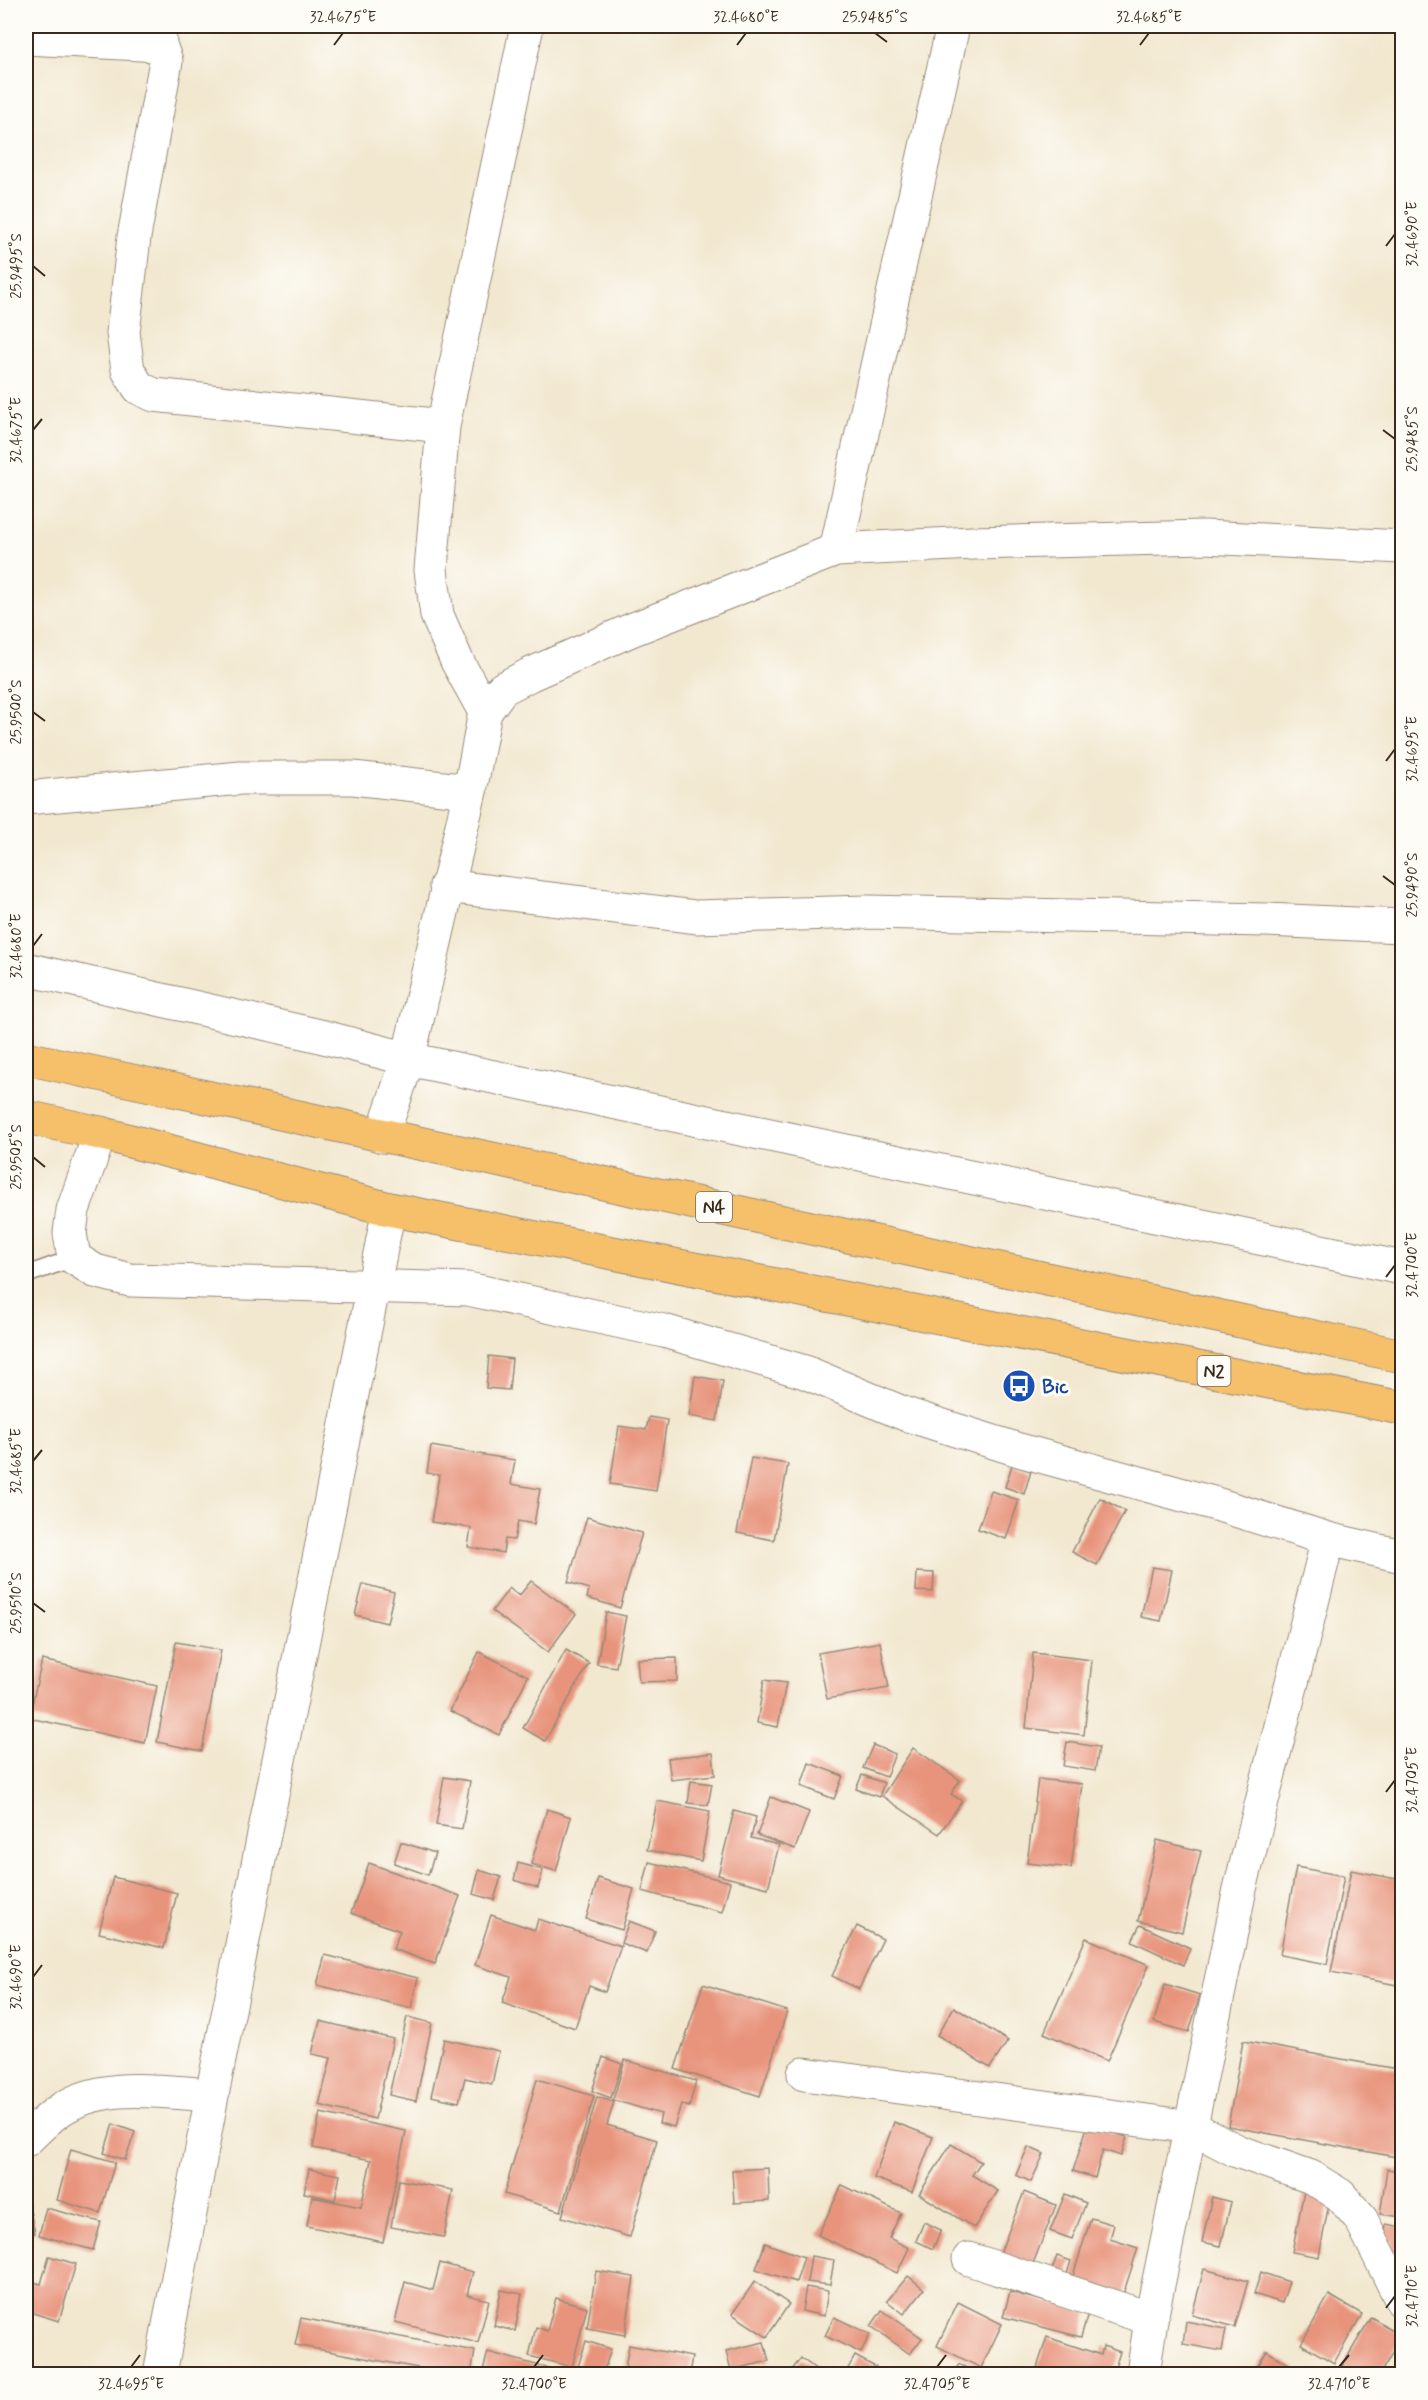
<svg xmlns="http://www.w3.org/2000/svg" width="1428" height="2400" font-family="Mynerve,sans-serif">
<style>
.building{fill:#e8947d}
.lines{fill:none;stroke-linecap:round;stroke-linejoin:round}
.lane-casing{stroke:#968977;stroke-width:19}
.street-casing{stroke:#968977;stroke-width:35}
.highway-casing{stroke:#968977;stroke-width:35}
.lane{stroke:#fff;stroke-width:16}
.street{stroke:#fff;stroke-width:33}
.highway{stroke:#f6c06b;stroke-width:33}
.ticks{fill:none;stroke:#3b2a1e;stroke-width:2}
.labels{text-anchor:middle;stroke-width:6;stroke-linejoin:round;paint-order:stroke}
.shield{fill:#fdfcf7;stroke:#75695f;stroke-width:1.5}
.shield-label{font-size:18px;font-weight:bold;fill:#3b2a1e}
.transit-label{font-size:20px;font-weight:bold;fill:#164399;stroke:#fdfcf7;text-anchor:start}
.neatline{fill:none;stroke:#3b2a1e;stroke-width:2}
.ticks-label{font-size:15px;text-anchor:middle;fill:#3b2a1e}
</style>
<rect width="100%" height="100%" fill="#fdfcf7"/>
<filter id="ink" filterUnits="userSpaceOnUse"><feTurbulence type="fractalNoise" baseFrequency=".0167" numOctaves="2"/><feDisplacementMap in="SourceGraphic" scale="12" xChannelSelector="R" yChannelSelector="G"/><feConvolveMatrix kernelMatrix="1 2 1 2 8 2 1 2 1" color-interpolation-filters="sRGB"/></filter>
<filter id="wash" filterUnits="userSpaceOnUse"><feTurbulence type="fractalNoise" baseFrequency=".008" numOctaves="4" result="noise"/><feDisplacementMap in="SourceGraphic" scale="24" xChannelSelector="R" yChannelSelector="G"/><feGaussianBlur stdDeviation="1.35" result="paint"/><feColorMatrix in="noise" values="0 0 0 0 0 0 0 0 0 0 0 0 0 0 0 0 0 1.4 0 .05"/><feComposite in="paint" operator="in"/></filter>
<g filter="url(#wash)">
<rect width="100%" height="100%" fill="#f2e8d0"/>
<g id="blocks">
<!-- building -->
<g class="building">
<polygon points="489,1356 512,1359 509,1390 486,1388"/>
<polygon points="695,1376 723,1381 717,1421 689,1416"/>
<polygon points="649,1417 667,1420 656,1491 610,1484 619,1426 646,1430"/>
<polygon points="431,1446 515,1460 511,1484 540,1489 534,1524 518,1521 514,1540 505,1539 503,1553 468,1547 471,1528 431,1522 439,1475 427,1473"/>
<polygon points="751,1458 788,1464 774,1540 737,1533"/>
<polygon points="1012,1465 1031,1471 1024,1494 1005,1487"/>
<polygon points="991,1491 1019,1500 1006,1539 978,1529"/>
<polygon points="1100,1498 1125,1511 1097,1565 1072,1552"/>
<polygon points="587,1517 642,1533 620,1608 587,1598 589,1589 568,1582"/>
<polygon points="1152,1567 1172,1570 1161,1621 1141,1617"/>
<polygon points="917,1572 934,1573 933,1592 916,1591"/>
<polygon points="531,1581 576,1614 548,1652 492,1611 509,1588 519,1596"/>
<polygon points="363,1584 394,1592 387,1623 355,1615"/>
<polygon points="606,1612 626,1616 616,1667 597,1664"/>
<polygon points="176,1642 221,1650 202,1751 157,1742"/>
<polygon points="880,1642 889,1688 827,1699 818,1653"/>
<polygon points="566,1650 589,1663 545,1741 523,1728"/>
<polygon points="479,1652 528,1676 499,1735 450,1711"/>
<polygon points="1033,1653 1092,1660 1084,1735 1026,1728"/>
<polygon points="677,1658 677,1681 639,1682 637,1659"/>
<polygon points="42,1660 157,1686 145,1743 29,1718"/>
<polygon points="764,1680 786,1683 778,1727 757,1723"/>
<polygon points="1067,1742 1099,1747 1095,1771 1063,1766"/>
<polygon points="873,1745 895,1754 886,1777 863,1768"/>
<polygon points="913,1748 960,1780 951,1794 962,1801 939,1834 882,1796"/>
<polygon points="713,1753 715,1775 671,1780 668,1758"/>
<polygon points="809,1763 843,1776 834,1799 801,1786"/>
<polygon points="862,1775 884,1783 879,1797 856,1789"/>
<polygon points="444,1777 470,1781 462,1829 436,1825"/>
<polygon points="1038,1779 1082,1784 1071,1868 1027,1863"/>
<polygon points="691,1781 712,1784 708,1805 688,1803"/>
<polygon points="771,1797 809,1812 795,1849 757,1835"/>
<polygon points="657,1801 710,1811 701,1861 647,1850"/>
<polygon points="547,1809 571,1817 556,1871 531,1864"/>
<polygon points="734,1811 756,1817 751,1838 779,1845 768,1888 718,1875"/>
<polygon points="1157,1840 1201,1851 1182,1932 1138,1921"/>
<polygon points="401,1842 435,1853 428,1875 394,1863"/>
<polygon points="649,1862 730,1882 722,1912 642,1891"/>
<polygon points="369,1863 460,1896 435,1964 393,1949 400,1931 351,1913"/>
<polygon points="518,1863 543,1870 538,1888 514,1880"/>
<polygon points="1296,1867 1344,1876 1327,1964 1280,1955"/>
<polygon points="479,1870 501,1877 494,1900 473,1894"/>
<polygon points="1351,1870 1402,1880 1402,1986 1331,1972"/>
<polygon points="113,1877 177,1893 164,1948 99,1933"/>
<polygon points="598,1878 634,1889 622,1930 586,1919"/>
<polygon points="491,1915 535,1930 538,1919 621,1946 605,1992 589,1986 575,2028 502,2003 511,1977 475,1965"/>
<polygon points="629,1921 655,1931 647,1953 621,1943"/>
<polygon points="1140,1925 1190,1948 1183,1965 1132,1941"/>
<polygon points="857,1926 883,1939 859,1989 832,1976"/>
<polygon points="1086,1938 1149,1965 1107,2061 1044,2033"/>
<polygon points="325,1955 418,1978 411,2008 317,1985"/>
<polygon points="703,1984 787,2011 760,2096 675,2069"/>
<polygon points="1165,1984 1200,1995 1189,2032 1154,2022"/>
<polygon points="954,2007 1008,2041 990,2068 937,2035"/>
<polygon points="407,2017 432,2023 416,2101 389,2095"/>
<polygon points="320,2021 393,2039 375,2119 319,2105 331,2058 312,2054"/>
<polygon points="444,2039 499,2051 492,2084 465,2078 459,2102 431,2096"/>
<polygon points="1243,2041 1402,2070 1402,2158 1228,2126"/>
<polygon points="603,2057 622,2064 611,2098 592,2091"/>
<polygon points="625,2060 696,2081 689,2107 681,2104 674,2127 659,2123 661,2114 613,2100"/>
<polygon points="537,2079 594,2096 561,2211 504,2194"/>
<polygon points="597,2097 614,2102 607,2125 657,2140 630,2237 562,2217"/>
<polygon points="320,2113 406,2131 383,2242 307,2226 312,2197 361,2207 371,2160 313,2148"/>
<polygon points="894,2122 933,2137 912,2192 874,2178"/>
<polygon points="113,2124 135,2132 125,2160 104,2153"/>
<polygon points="1088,2124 1127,2137 1121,2156 1103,2150 1095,2178 1073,2171"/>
<polygon points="951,2144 981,2162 972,2175 998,2191 974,2228 919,2194"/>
<polygon points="1028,2147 1044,2154 1031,2182 1016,2175"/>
<polygon points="71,2149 115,2162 100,2213 57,2200"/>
<polygon points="768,2168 769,2201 734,2203 732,2170"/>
<polygon points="309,2169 340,2175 335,2200 304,2193"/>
<polygon points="1387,2169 1402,2171 1402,2217 1380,2214"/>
<polygon points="399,2180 453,2190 444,2237 391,2227"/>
<polygon points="842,2185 901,2213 889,2238 909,2248 897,2273 818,2235"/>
<polygon points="1304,2191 1330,2197 1319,2257 1292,2252"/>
<polygon points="1024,2192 1056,2205 1032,2266 1000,2253"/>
<polygon points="26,2193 35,2233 26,2235"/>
<polygon points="1065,2194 1086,2203 1072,2239 1050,2231"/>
<polygon points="1212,2197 1231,2202 1221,2246 1202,2242"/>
<polygon points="46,2208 101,2222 93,2250 39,2235"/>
<polygon points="1091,2218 1114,2225 1110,2239 1138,2248 1122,2298 1071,2282"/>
<polygon points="924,2222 941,2230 933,2249 916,2241"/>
<polygon points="1386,2224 1402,2227 1402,2267 1388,2264 1391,2241 1384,2240"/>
<polygon points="765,2243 804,2257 796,2282 756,2269"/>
<polygon points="49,2256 76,2264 59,2321 26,2311 26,2280 41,2284"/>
<polygon points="811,2256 834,2260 830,2285 807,2282"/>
<polygon points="1057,2256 1071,2261 1065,2280 1050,2275"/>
<polygon points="440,2263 473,2272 467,2295 489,2300 478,2343 395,2322 405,2282 433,2290"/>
<polygon points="1204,2269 1248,2281 1235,2327 1192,2315"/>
<polygon points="596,2271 634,2277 625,2335 587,2328"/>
<polygon points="1261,2272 1289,2282 1282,2303 1254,2294"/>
<polygon points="908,2276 924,2289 904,2314 887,2301"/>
<polygon points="755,2281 789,2304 767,2337 732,2314"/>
<polygon points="806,2287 828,2291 824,2316 802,2311"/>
<polygon points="501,2290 522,2294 515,2331 494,2326"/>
<polygon points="1010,2292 1088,2313 1081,2337 1003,2317"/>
<polygon points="1329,2295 1362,2314 1334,2363 1301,2344"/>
<polygon points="556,2298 587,2307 572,2367 529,2356 536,2327 547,2331"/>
<polygon points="958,2302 1002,2324 981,2368 937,2346"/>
<polygon points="882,2310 922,2338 910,2354 871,2326"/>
<polygon points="834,2317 870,2334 861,2353 825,2336"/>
<polygon points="1371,2317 1402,2336 1380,2374 1354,2374 1341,2368"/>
<polygon points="301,2318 475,2351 471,2374 450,2374 295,2345"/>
<polygon points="1186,2321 1226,2329 1222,2351 1183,2344"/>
<polygon points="1047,2337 1101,2355 1103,2346 1120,2352 1113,2374 1035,2374"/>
<polygon points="586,2341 611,2349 603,2374 578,2367"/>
<polygon points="764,2342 769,2361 731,2370 726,2351"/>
<polygon points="629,2345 692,2357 689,2374 624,2374"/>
<polygon points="1267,2351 1296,2369 1292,2374 1253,2374"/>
<polygon points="488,2352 570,2374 482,2374"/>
<polygon points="855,2356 883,2371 882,2374 845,2374"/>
<polygon points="801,2358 821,2373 820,2374 789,2374"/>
<polygon points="1402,2360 1402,2374 1391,2374"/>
<polygon points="959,2364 978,2374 953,2374"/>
</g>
</g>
</g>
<g filter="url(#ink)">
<use href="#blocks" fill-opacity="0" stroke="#968977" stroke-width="1.5"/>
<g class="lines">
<defs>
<polyline id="lane" points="26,1275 74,1258"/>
<g id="street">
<polyline points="159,26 160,45 166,61 134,237 123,333 128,370 139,388 154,395 443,426"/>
<polyline points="26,38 160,45"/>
<polyline points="836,550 953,26"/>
<polyline points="485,712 457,661 437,615 431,570 443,426 527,26"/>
<polyline points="26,798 241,778 353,778 470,791"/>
<polyline points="446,886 696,917 867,912 1266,920 1402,926"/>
<polyline points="26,969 320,1036 408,1059 1402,1268"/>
<polyline points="100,1133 73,1210 70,1233 74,1258 95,1271 130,1280 468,1289 664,1331 805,1372 905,1414 1019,1450 1216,1504 1328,1539 1402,1556"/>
<polyline points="382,1136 408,1059 470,791 485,712 502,689 529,675 631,630 836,550 973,543 1204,537 1402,547"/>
<polyline points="804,2074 1191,2127 1237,2151 1311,2177 1340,2195 1361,2219 1402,2301"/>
<path d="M26,2140C36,2131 46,2120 57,2112C102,2080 160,2092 212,2095"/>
<polyline points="969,2259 1151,2319"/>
<polyline points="160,2374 212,2095 389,1209"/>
<polyline points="1143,2374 1151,2319 1240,1889 1328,1539"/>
</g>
<g id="highway">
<polyline points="26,1058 1402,1356"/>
<polyline points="26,1117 100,1133 389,1209 1402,1408"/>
</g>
</defs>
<!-- lane casing -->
<use href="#lane" class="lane-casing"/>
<!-- street casing -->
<use href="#street" class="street-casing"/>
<!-- highway casing -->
<use href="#highway" class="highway-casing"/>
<!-- lane -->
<use href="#lane" class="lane"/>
<!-- street -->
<use href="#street" class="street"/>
<!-- highway -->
<use href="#highway" class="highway"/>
</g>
</g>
<!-- ticks -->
<path class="ticks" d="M875,33L887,42M334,45L343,33M737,45L746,33M1140,45L1149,33M1386,246L1395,234M33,266L45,276M33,430L42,419M1383,430L1395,439M33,712L45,721M1386,761L1395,749M1383,876L1395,885M33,946L42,934M33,1157L45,1167M1386,1277L1395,1265M33,1461L42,1450M33,1603L45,1612M1386,1792L1395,1780M33,1977L42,1965M1386,2308L1395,2296M131,2367L140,2355M534,2367L543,2355M937,2367L946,2355M1339,2367L1349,2355"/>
<!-- icons -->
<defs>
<symbol id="bus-disc" viewBox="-11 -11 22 22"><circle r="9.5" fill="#1a4fb4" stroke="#fdfcf7"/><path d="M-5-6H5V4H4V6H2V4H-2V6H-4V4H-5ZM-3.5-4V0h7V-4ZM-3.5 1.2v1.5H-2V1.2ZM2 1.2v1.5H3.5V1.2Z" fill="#fff"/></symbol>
</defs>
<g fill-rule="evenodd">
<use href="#bus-disc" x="1000" y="1367" width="38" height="38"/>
</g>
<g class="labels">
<!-- shield labels -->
<g class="shield">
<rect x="696" y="1192" width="36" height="30" rx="4.5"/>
<rect x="1197.5" y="1356" width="33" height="30" rx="4.5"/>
</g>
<g class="shield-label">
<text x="714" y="1213">N4</text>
<text x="1214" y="1377">N2</text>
</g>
<!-- transit labels -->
<g class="transit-label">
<text x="1042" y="1393">Bic</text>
</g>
</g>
<!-- margin -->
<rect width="1428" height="2400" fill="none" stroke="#fdfcf7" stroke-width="66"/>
<rect x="33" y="33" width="1362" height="2334" class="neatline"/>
<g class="ticks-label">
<text x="343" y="22">32.4675°E</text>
<text x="746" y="22">32.4680°E</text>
<text x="875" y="22">25.9485°S</text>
<text x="1149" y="22">32.4685°E</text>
<text transform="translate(1412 234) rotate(-90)" y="5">32.4690°E</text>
<text transform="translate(16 266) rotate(-90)" y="5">25.9495°S</text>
<text transform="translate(16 430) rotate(-90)" y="5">32.4675°E</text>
<text transform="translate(1412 439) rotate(-90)" y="5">25.9485°S</text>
<text transform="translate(16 712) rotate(-90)" y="5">25.9500°S</text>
<text transform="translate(1412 749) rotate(-90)" y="5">32.4695°E</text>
<text transform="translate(1412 885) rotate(-90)" y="5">25.9490°S</text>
<text transform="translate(16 946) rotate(-90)" y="5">32.4680°E</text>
<text transform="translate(16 1157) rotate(-90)" y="5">25.9505°S</text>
<text transform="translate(1412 1265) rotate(-90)" y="5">32.4700°E</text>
<text transform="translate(16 1461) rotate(-90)" y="5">32.4685°E</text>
<text transform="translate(16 1603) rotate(-90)" y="5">25.9510°S</text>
<text transform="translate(1412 1780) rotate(-90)" y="5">32.4705°E</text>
<text transform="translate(16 1977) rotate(-90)" y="5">32.4690°E</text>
<text transform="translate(1412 2296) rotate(-90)" y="5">32.4710°E</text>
<text x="131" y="2389">32.4695°E</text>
<text x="534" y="2389">32.4700°E</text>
<text x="937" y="2389">32.4705°E</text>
<text x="1339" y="2389">32.4710°E</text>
</g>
</svg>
